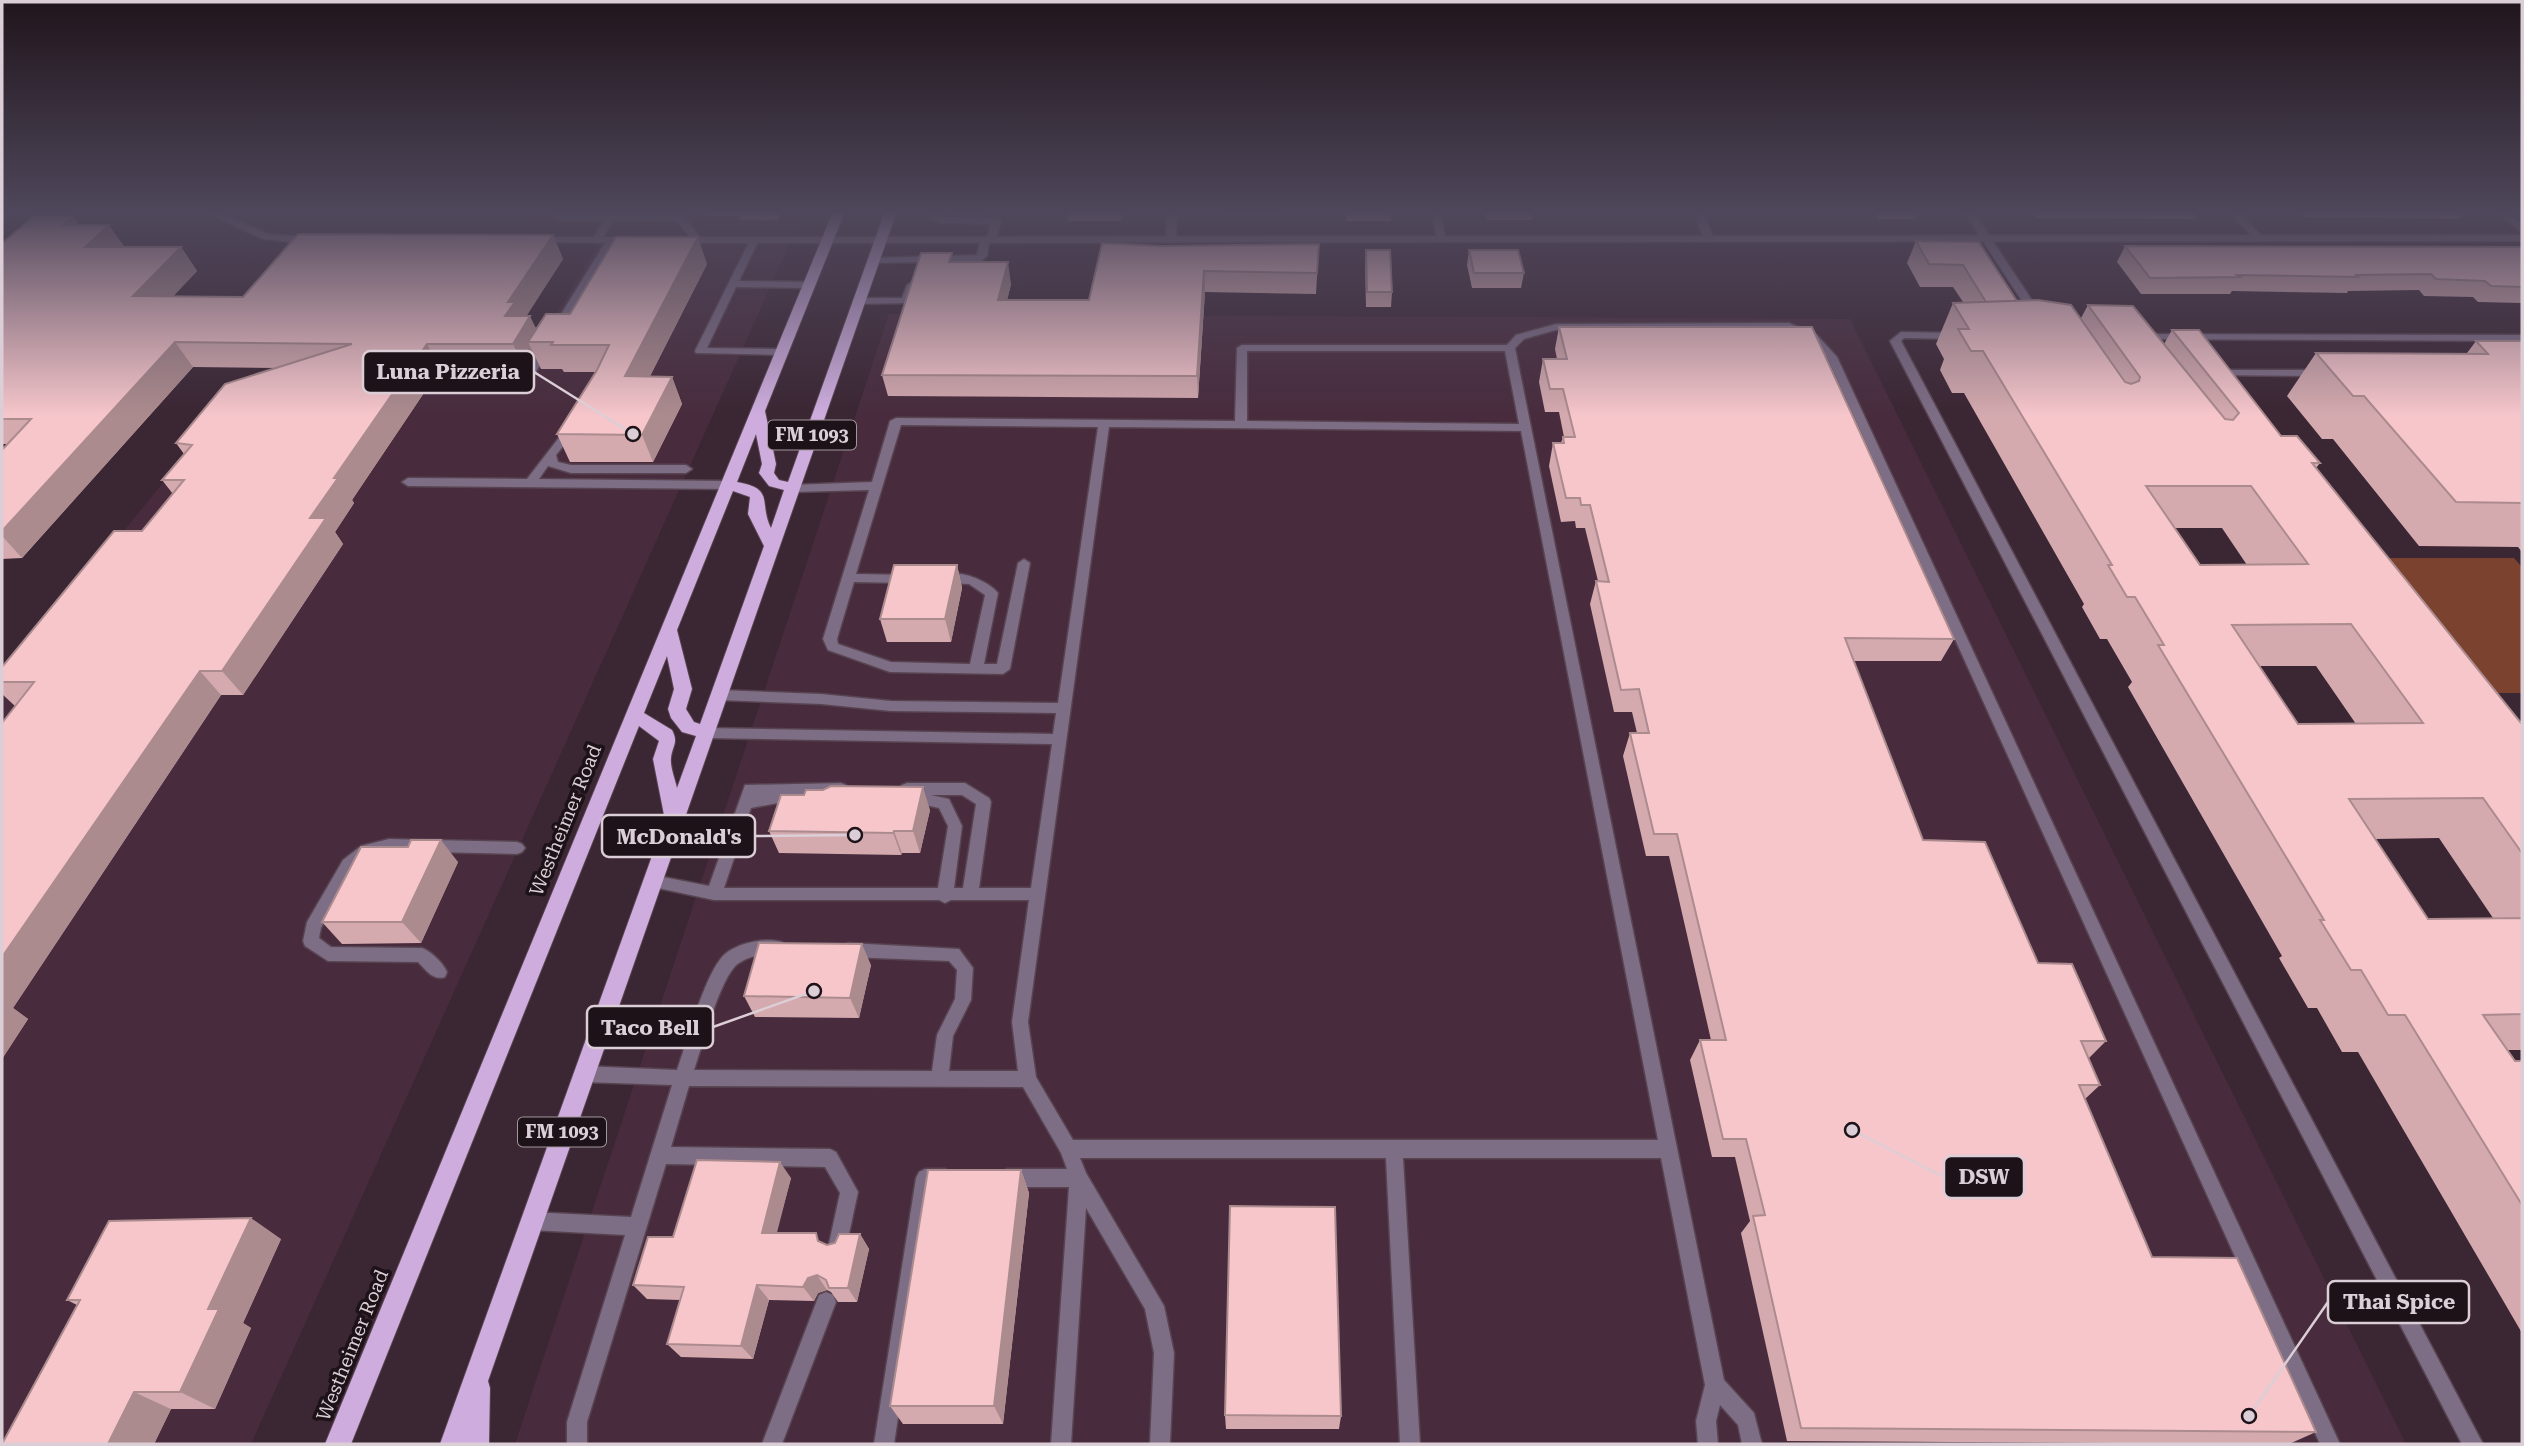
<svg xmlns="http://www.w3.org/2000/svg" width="2524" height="1446" font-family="'Roboto Serif',serif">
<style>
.built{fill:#482c3d}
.green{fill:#7a422f}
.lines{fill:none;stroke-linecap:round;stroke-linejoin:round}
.service-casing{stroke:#584450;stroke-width:3}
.minor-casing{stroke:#584450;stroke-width:3}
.tertiary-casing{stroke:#584450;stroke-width:3}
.primary-casing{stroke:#584450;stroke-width:2}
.service{fill:#7d6d85;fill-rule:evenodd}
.minor{fill:#7d6d85;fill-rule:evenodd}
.tertiary{fill:#7d6d85;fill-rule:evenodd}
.primary{fill:#ceadde;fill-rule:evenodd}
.wall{fill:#d4aaaf;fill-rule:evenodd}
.shaded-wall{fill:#ac8b8e}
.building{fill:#f6c6cb;stroke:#ac8b8e;stroke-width:2;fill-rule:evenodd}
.labels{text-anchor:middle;stroke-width:7;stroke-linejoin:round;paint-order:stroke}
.shield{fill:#1c1218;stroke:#a2969d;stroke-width:2}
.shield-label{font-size:18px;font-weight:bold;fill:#dcced6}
.street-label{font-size:19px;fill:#dcced6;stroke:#1c1218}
.leader{fill:none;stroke:#dcced6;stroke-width:2.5}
.callout-dot{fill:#dcced6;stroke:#1c1218;stroke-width:2.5}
.callout{fill:#1c1218;stroke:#dcced6;stroke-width:2.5}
.callout-label{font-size:21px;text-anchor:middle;font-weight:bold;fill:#dcced6}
</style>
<rect width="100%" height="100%" fill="#3b2633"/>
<!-- built -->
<g class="built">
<polygon points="529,214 803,214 251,1444 2,1444 2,681 243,384 519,373 611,225 520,226"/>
<polygon points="889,314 1850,319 2406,1444 515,1444"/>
</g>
<!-- green -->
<polygon class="green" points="2375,558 2514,558 2522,567 2522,693 2482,693"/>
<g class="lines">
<defs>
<g id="service">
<polygon points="554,214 682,214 702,240 694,242 677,221 613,220 600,242 597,243 592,240 604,220 557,220 552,217"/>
<polygon points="930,214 940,214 942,217 996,218 1001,221 996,240 989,243 987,256 981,261 870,263 868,261 873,258 977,255 980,240 987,238 990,224 941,223 931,219"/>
<polygon points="608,238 616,240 562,329 561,331 553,331 552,329"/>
<polygon points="751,238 759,240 739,281 810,282 815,285 810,288 736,287 707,348 783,349 788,352 783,355 696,353 695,351"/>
<polygon points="912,282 917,285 910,303 859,304 854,301 859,298 902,298 907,285"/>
<path d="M1789,323L1817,335L1837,357L2340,1444H2320L1827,357L1809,340L1788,329L1556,330L1524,339L1515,348L1724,1380L1754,1413L1762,1444H1742L1738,1425L1720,1405L1716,1421L1718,1444H1698L1696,1421L1705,1385L1661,1158H1403L1420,1444H1400L1386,1158H1080L1086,1173L1164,1306L1174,1353L1170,1444H1150L1154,1353L1145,1309L1086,1208L1071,1444H1051L1069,1187H1007L1001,1184L998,1178L1001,1172L1007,1169H1067L1061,1153L1023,1087L689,1086L671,1147L830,1149L836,1152L858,1192L846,1248L844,1255L837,1257L830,1255L828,1248L840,1193L825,1167L666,1164L587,1422V1444H567V1422L625,1235L531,1230L524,1227L522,1221L524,1215L531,1212L631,1217L672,1085L583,1082L577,1080L574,1074L577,1068L583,1066L677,1070C687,1042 705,972 725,954C738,943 766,937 782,942L784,947L782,952C766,957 755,952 739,963C721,974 702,1047 694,1070L932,1071L937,1035L955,999L957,970L949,961L849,957L843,955L841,950L843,945L849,943L959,949L973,968L971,1000L953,1036L949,1071H1018L1012,1022L1029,900H951L945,903L939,900H714L653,887L648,886L645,881L648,876L653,875L709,886L745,785L841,783L846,785L848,789L846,793L790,795L789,801L751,808L724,888H938L948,826L939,808L908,801L907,795L902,793L900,789L902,785L907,783H965L989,798L991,802L979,888H1031L1052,744L706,738L701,737L699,733L701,729L706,728L1053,734L1056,713L891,711L821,704L719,700L712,695L719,690L821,694L891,701L1058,703L1098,427L901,425L856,574L907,575L913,579L907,583L854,582L837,639L838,644L891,662L970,664L985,595L969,584L942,583L936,579C950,565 987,579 998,593L984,664H997L1018,563L1024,559L1030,563L1010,669L1003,674L890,672L828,650L823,639L869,490L794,492L788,488L790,485L872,482L890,421L896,418L1235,421L1237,348L1242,345H1507L1516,335L1556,324ZM1247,351H1505L1519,424L1247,421ZM1109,427L1521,431L1658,1140H1073L1036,1077L1028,1022ZM931,795H962L976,804L963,888H954L962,826L949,799Z"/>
<polygon points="1901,332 1959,333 1964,336 1959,339 1904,338 1901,341 2483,1444 2462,1444 1890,341"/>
<polygon points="2140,334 2522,335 2522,341 2136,339 2136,335"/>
<polygon points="547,343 552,346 537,370 536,372 528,372 527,370 543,344"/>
<polygon points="2215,370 2321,370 2326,373 2321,376 2211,375 2210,373"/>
<polygon points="572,425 578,428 556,455 558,462 571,465 686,465 692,469 686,473 571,473 548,466 539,479 728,481 734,485 728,489 408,486 402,482 408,478 527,479 568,426"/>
<path d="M389,839L517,842L522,844L525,848L522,852L517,854L389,851L370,855L353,868L321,928L319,938L331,947L422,948C432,952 443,963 447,972L445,977C433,981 426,970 418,962L328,961L305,946L303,941L307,922L343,860L361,846Z"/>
<polygon points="925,1169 945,1169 951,1172 954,1178 951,1184 933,1187 894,1444 874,1444 916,1178 919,1172"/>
<polygon points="826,1292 833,1295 836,1302 782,1444 762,1444 819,1295"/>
</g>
<g id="minor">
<polygon points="1167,214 1177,214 1176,240 1171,243 1166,240"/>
<polygon points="1432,214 1442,214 1445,241 1437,239"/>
<polygon points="1694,214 1704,214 1714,239 1712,241 1704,239"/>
<polygon points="1965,214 1975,214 2037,308 2036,310 2028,310"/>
<polygon points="2231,214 2241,214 2261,236 2261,240 2255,240"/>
<polygon points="2499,214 2510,214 2522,225 2522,233"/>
</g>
<g id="tertiary">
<polygon points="209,214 222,214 268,234 312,238 317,241 312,244 263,239"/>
<polygon points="2522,235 2522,241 679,243 674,240 679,237"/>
<polygon points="536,237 631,237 636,240 631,243 533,242 531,240"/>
</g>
<path id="primary" d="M832,214H844L765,411L776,464L774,473L779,480L788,482L884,214H896L488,1381L490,1388L489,1444H440L665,820L653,759L659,741L639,726L351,1444H325ZM756,434L762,464L759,473L769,486L784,490L771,528C758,502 776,489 737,482ZM733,491L750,497L748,514L764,546L700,724L694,722L686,709L692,689L677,630ZM667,656L674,689L668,709L671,718L682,732L696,736L677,788C675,779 670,767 671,758C672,746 679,743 672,730L644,713Z"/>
</defs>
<!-- service casing -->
<use href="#service" class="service-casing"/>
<!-- minor casing -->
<use href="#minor" class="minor-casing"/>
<!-- tertiary casing -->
<use href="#tertiary" class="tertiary-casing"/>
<!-- primary casing -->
<use href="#primary" class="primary-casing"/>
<!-- service -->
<use href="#service" class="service"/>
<!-- minor -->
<use href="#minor" class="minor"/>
<!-- tertiary -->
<use href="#tertiary" class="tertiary"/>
<!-- primary -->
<use href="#primary" class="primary"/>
</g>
<!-- wall -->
<g class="wall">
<polygon points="705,214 781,214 778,220 740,220 739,216 706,216"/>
<polygon points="943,214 981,214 980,215"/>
<polygon points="1067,214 1122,214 1121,221 1068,221"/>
<polygon points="1228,214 1301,214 1228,215"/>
<polygon points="1346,214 1392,214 1391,221 1346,221"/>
<polygon points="1485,214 1533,214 1532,220 1487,220"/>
<polygon points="1876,214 1918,214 1916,219 1878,219"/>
<polygon points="2034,214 2197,214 2194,219 2037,218"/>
<polygon points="2301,214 2463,214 2459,219 2304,217"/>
<polygon points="73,216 79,225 124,247 181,247 197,271 173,296 243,297 553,235 563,259 526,316 536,328 570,314 707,264 650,376 672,377 682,404 653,462 570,462 557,434 596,372 564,372 562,369 541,369 534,354 525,369 440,369 352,500 354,503 335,532 343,544 243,695 221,695 13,1008 28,1019 2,1059 15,706 2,694 2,667 142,531 173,494 162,480 184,454 176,443 277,368 193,367 22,558 2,559 2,450 7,444 2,444 2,243"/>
<path d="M1916,241L1979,242L2017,301L2081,318L2088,305L2164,344L2172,330L2281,436L2320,463L2316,468L2521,723H2522V1050H2508L2515,1061H2522V1333L2358,1052H2342L2317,1008H2308L2279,958L2282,956L2128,687L2132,682L2107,639H2100L2082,607L2084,604L1964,393H1952L1940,370L1944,359L1936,344L1953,303L1963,302L1953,287H1920L1907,263ZM2175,528H2222L2247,565H2200ZM2260,666H2316L2356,724H2298ZM2439,838L2493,918L2428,919L2375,839Z"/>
<polygon points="1319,244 1316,294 1205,292 1198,398 888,396 882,375 953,262 1011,284 1007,300 1089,300 1162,246"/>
<polygon points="2125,246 2522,247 2522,303 2478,302 2473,297 2424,296 2419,290 2348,291 2347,293 2232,291 2230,294 2141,294 2117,262"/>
<polygon points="1366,250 1392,292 1391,307 1366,307 1365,265"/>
<polygon points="1469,250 1524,273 1521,288 1472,288 1467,265"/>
<polygon points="1559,327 1954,639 1941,661 1854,661 1923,840 2038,963 2106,1041 2088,1059 2100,1085 2085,1099 2152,1257 2316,1432 2289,1444 1787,1441 1741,1233 1750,1221 1735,1157 1712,1157 1690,1060 1700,1040 1711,1040 1669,856 1646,856 1623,756 1630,733 1637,733 1632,712 1614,712 1590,604 1596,581 1598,581 1585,528 1576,528 1575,521 1561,522 1549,466 1553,443 1561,443 1563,437 1564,437 1559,412 1545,412 1539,382 1543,359 1557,359 1555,349"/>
<polygon points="2476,341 2522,341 2522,552 2518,547 2419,546 2333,439 2322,439 2287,396 2316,353 2467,353"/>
<polygon points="957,565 962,588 951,642 887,642 880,619"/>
<polygon points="930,810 920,853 902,853 901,855 779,853 769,831"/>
<polygon points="458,862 421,943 342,944 322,922"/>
<polygon points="871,965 859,1018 755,1017 744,996"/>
<polygon points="1021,1170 1029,1193 1003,1424 903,1424 890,1406"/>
<polygon points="791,1178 776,1233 822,1243 827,1245 860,1234 869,1249 857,1302 838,1302 831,1292 827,1290 818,1293 814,1301 769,1300 753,1359 681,1357 667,1344 680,1300 647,1299 633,1285 673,1237"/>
<polygon points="281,1239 243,1323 251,1328 215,1409 171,1409 154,1444 2,1444 77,1305 67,1300"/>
<polygon points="1225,1415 1341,1416 1339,1429 1226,1429"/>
</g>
<!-- shaded-wall -->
<g class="shaded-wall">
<polygon points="2,214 9,214 2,220"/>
<polygon points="73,216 90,240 63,225"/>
<polygon points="109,225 126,249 85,247"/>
<polygon points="553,235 563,259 524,320 530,316 542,341 528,342 534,354 525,369 513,344 505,316 508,302"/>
<polygon points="698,237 707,264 636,404 625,376"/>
<polygon points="181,247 197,271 150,321 133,296"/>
<polygon points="1008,262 1011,284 1002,321 998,300"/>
<polygon points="1204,271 1205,292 1198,398 1197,376"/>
<polygon points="175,342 193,367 22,558 2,536 2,531"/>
<polygon points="427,344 440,369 352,500 354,503 335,532 343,544 243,695 222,671 334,478"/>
<polygon points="672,377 682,404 653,462 642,435"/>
<polygon points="957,565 962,588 951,642 945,619"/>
<polygon points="200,671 221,695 13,1008 28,1019 2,1059 2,957"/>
<polygon points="923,787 930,810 920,853 913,831"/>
<polygon points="894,831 902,853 901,855 893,833"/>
<polygon points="441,840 458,862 421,943 402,922"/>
<polygon points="862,944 871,965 859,1018 850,998"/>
<polygon points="780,1162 791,1178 773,1248 762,1233"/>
<polygon points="1021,1170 1029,1193 1003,1424 994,1406"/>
<polygon points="251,1218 281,1239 243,1323 251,1328 215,1409 180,1392 208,1309"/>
<polygon points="860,1234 869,1249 857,1302 848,1288"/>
<polygon points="817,1275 827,1290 818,1293 814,1301 803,1287 808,1278"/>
<polygon points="757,1285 769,1300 753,1359 741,1346"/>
<polygon points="134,1392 171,1409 154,1444 108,1444"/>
</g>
<!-- building -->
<g class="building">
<polygon points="34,216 73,216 63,225 109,225 85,247 181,247 133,296 243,297 298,234 553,235 508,302 515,302 505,316 530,316 513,344 427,344 334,478 338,478 310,518 326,518 222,671 200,671 2,957 2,723 34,682 2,682 2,667 114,531 142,531 184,480 162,480 192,445 176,443 225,384 352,344 175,342 2,531 2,450 31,419 2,419 2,243"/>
<polygon points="616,237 698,237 625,376 672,377 642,435 557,434 597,370 609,345 551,345 553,342 528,342 546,314 570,314"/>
<polygon points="1916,241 1979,242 2017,301 1986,302 1963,265 1929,264"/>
<polygon points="1102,243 1162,246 1319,244 1317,273 1204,271 1197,376 882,375 921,253 952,253 949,262 1008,262 998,300 1089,300"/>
<polygon points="2125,246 2522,247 2522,287 2491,286 2485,281 2436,279 2431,274 2356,275 2358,277 2237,275 2240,277 2150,278"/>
<polygon points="1366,250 1390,250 1392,292 1367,292"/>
<polygon points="1469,250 1518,250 1524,273 1474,273"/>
<path d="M2038,300L2071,305L2125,382L2131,384L2139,381L2140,377L2088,305L2133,306L2225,419L2233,420L2239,413L2172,330H2199L2281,436H2297L2320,463H2312L2521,723H2522V853L2483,798L2349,799L2428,919L2522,918V1014L2483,1015L2515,1061H2522V1205L2405,1015H2388L2361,970H2351L2320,920H2324L2158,645H2164L2135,597H2127L2108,565H2112L1983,351H1971L1958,329H1969L1953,303ZM2146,486H2251L2308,564L2200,565ZM2351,624L2423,723L2298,724L2232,625Z"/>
<polygon points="1559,327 1812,327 1954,639 1845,638 1923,840 1985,842 2038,963 2072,964 2106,1041 2081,1041 2100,1085 2079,1085 2152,1257 2237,1258 2316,1432 1801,1428 1753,1216 1765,1215 1746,1139 1723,1139 1700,1040 1726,1040 1677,834 1654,834 1630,733 1649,733 1639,689 1621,690 1596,581 1609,582 1590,505 1581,505 1580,498 1566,498 1553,443 1564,443 1563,437 1575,437 1563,389 1550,389 1543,359 1567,359"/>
<polygon points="2476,341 2522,341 2522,503 2456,502 2364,396 2353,396 2316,353 2488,354"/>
<polygon points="894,565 957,565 945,619 880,619"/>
<polygon points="831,786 923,787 913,831 894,831 893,833 769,831 781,795 804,795 806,790 823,790"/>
<polygon points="411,840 441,840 402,922 322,922 361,847 408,847"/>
<polygon points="759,943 862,944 850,998 744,996"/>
<polygon points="697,1160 780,1162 762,1233 816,1233 818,1241 827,1245 835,1243 839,1234 860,1234 848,1288 829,1288 826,1280 817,1275 808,1278 803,1287 757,1285 741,1346 667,1344 684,1287 633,1285 648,1237 673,1237"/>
<polygon points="928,1170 1021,1170 994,1406 890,1406"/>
<polygon points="1230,1206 1335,1207 1341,1416 1225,1415"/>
<polygon points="251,1218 208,1309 219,1309 180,1392 134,1392 108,1444 2,1444 80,1300 67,1300 109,1221"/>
</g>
<!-- sky -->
<linearGradient id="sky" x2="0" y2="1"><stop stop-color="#20151c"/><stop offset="0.51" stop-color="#4f475b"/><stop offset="1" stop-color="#4f475b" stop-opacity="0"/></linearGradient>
<rect width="2524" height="416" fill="url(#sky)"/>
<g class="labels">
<!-- shield labels -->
<g class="shield">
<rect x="768" y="420.5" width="88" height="29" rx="5"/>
<rect x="518" y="1117.5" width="88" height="29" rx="5"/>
</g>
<g class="shield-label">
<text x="812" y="441">FM 1093</text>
<text x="562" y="1138">FM 1093</text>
</g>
<!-- street labels -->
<g class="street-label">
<text transform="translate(565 820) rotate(-68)" y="7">Westheimer Road</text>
<text transform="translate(352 1345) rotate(-68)" y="7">Westheimer Road</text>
</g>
</g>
<!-- callouts -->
<path class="leader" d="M633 434L534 372M855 835L755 836M814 991L713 1027M1852 1130L1944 1177M2249 1416L2328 1302"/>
<g class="callout-dot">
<circle cx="633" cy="434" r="7"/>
<circle cx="855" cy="835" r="7"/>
<circle cx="814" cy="991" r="7"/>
<circle cx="1852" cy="1130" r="7"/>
<circle cx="2249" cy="1416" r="7"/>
</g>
<g class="callout">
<rect x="363" y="351" width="171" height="42" rx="7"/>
<rect x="602" y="815" width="153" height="42" rx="7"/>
<rect x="587" y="1006" width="126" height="42" rx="7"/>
<rect x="1944" y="1156" width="80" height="42" rx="7"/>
<rect x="2328" y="1281" width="141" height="42" rx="7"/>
</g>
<g class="callout-label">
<text x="448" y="379">Luna Pizzeria</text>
<text x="679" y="844">McDonald's</text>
<text x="650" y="1035">Taco Bell</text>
<text x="1984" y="1184">DSW</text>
<text x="2399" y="1309">Thai Spice</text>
</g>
<!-- border -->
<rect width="2524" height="1446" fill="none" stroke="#dcced6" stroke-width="7"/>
</svg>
